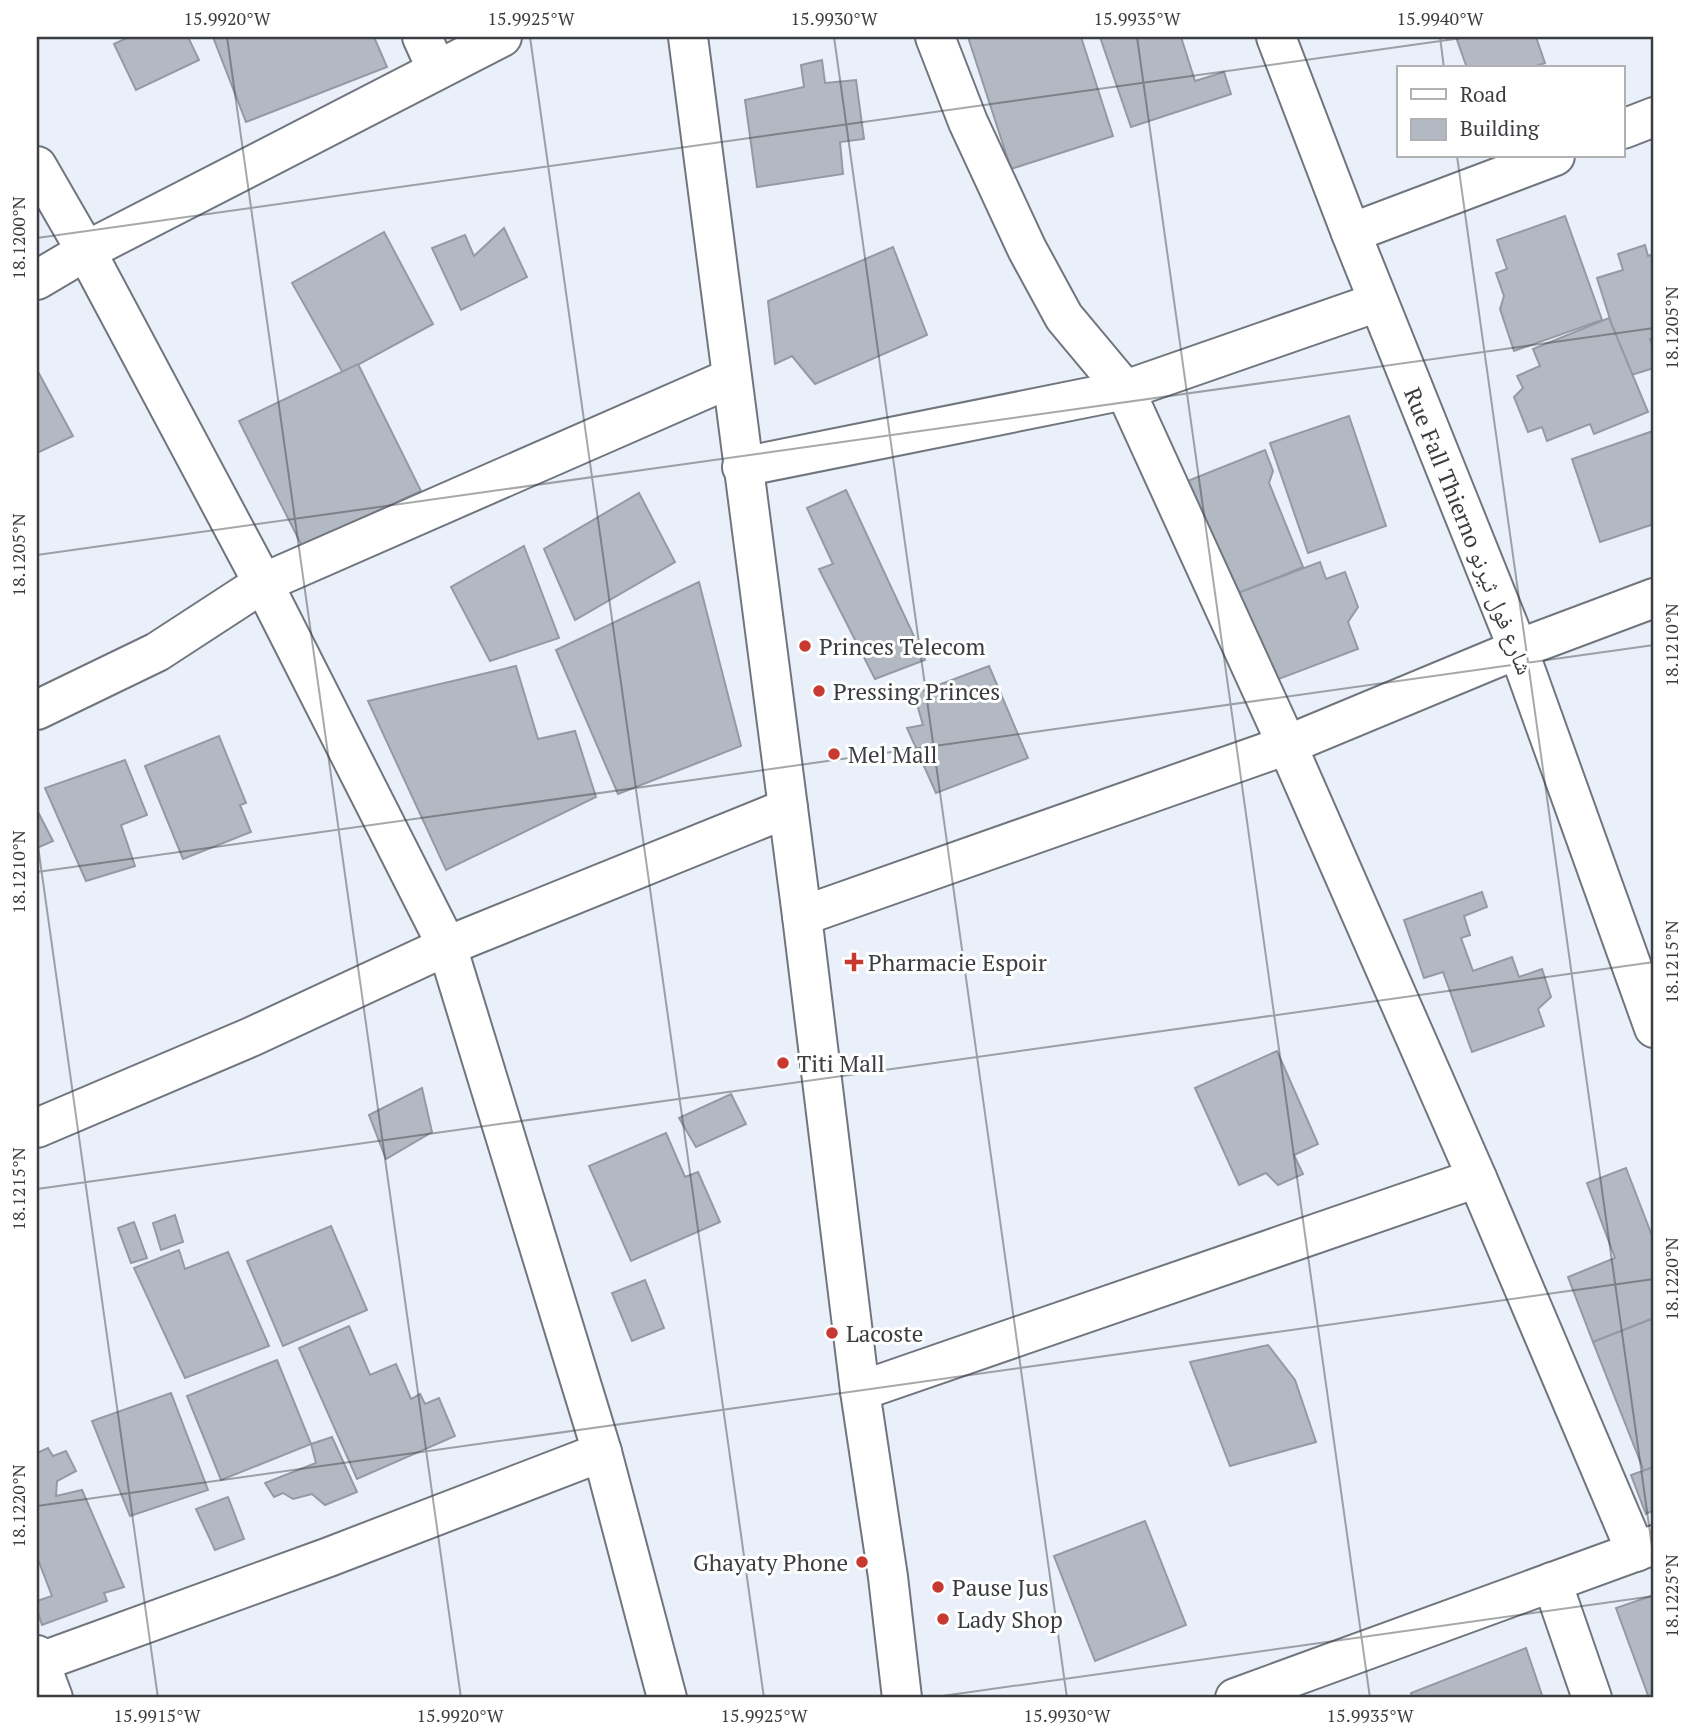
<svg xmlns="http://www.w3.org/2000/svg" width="1691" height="1735" font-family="'PT Serif','Noto Naskh Arabic',serif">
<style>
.building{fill:#b3b9c3;stroke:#9499a3;stroke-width:2}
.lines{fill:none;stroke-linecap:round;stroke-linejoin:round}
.minor-casing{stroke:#70757e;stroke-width:42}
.minor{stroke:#fff;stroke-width:38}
.ticks{fill:none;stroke:#3b3d41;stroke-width:2;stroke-opacity:0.45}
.poi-dot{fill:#c83a31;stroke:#fff;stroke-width:2.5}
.labels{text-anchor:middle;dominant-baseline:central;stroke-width:6;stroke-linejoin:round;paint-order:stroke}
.street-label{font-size:23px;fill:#3b3d41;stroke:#fff}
.poi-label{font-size:23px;fill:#3b3d41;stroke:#fff;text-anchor:start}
.neatline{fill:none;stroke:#3b3d41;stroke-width:2.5}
.ticks-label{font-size:18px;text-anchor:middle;fill:#3b3d41}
</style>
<rect width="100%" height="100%" fill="#eaf0fa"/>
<g class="building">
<polygon points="129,37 188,37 199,60 136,90 114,44"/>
<polygon points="213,37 374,37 387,67 246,122"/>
<polygon points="968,37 1081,37 1113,136 1011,169"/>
<polygon points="1100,37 1181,37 1195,81 1224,72 1231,94 1131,127"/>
<polygon points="1456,37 1536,37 1545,63 1530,68 1467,68"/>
<polygon points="822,60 825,83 856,80 864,139 840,142 843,174 757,187 745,100 804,87 801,65"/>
<polygon points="1565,216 1602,320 1514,351 1500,309 1504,296 1496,273 1507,269 1497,240"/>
<polygon points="504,228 527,277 461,310 432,248 465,235 474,256"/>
<polygon points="384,232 433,324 343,373 292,283"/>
<polygon points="1645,245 1648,256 1654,254 1654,338 1650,339 1654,353 1654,368 1628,376 1597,278 1623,270 1618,254"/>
<polygon points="893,247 927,335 815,384 792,356 775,364 768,301"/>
<polygon points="1609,318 1648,412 1594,434 1590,424 1547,441 1542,427 1528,432 1514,397 1523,388 1517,376 1540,366 1533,349"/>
<polygon points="358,364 421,491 302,546 239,421"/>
<polygon points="37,370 73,436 37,453"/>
<polygon points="1349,416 1386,526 1308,553 1270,443"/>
<polygon points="1653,431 1654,524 1600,542 1572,459"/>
<polygon points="1265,450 1273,471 1269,483 1303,567 1227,598 1180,484"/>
<polygon points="846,490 925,660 875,679 819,569 833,564 807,508"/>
<polygon points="639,493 675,562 575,620 544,549"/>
<polygon points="524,546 559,638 490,661 451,587"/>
<polygon points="1320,562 1326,579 1345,572 1358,607 1348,622 1358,649 1260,686 1227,597"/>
<polygon points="699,582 741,746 618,794 556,650"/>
<polygon points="516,666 538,739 575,731 596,797 446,870 368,701"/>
<polygon points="989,666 1028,758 936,793 907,728 923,725 914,694"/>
<polygon points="219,736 246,803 240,805 251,832 183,859 145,766"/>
<polygon points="125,760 147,815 121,825 135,866 86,881 45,788"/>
<polygon points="37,810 53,841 37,848"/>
<polygon points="1482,892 1487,907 1464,916 1470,935 1461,938 1473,971 1512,957 1519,977 1542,969 1551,997 1538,1009 1544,1026 1472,1052 1443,972 1424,978 1404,920"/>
<polygon points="1277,1051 1318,1144 1294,1155 1303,1174 1278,1185 1266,1173 1239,1185 1195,1088"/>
<polygon points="422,1088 432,1132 386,1159 369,1115"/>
<polygon points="731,1094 746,1124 696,1147 679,1118"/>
<polygon points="666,1133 685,1177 698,1172 720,1222 631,1261 589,1166"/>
<polygon points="1626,1168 1654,1241 1654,1318 1593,1342 1568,1277 1615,1258 1587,1183"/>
<polygon points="175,1215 183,1242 161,1250 153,1223"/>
<polygon points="134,1222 147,1258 131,1263 118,1228"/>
<polygon points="331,1226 367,1310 283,1346 247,1261"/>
<polygon points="179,1250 185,1269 228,1252 269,1346 185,1378 134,1268"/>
<polygon points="645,1280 664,1328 632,1341 612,1293"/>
<polygon points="1654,1318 1654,1467 1644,1471 1593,1342"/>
<polygon points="349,1326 370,1375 396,1364 411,1399 420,1394 425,1404 439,1398 455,1436 357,1479 299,1348"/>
<polygon points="1268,1345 1295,1380 1316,1442 1230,1466 1190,1362"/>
<polygon points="277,1360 311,1444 221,1480 187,1396"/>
<polygon points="171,1393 208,1490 130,1516 92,1421"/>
<polygon points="332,1437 357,1492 325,1505 312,1494 293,1499 283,1493 274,1497 265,1483 316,1463 311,1444"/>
<polygon points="48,1448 53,1456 66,1451 76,1471 57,1481 56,1496 82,1490 124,1587 104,1593 107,1601 42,1625 37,1610 37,1601 52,1596 37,1557 37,1453"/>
<polygon points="1654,1467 1654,1510 1646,1514 1631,1475"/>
<polygon points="228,1497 244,1539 215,1550 196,1509"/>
<polygon points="1145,1521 1186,1625 1095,1661 1054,1556"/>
<polygon points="1654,1595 1654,1698 1649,1698 1616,1608"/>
<polygon points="1526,1648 1543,1698 1413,1698 1411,1693"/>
</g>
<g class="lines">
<defs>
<g id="minor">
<polyline points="422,37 437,70"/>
<polyline points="688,37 802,916 860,1391 888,1577 902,1698"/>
<polyline points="935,37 968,122 1027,249 1064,317 1125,390 1287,745 1477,1178 1636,1552"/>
<polyline points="1276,37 1351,233 1518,649 1654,1028"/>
<polyline points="1623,129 1654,117"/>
<polyline points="37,166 86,251 263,583 447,946 602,1452 667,1698"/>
<polyline points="1351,233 1555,156"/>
<polyline points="37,280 86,251 502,37"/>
<polyline points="742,467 1125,390 1378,302"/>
<polyline points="37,710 157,652 263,583 731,378"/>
<polyline points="802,916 1287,745 1518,649 1654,598"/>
<polyline points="37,1128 251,1037 447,946 788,808"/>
<polyline points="860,1391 1477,1178"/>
<polyline points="1552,1582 1592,1698"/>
<polyline points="37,1655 53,1698"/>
<polyline points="40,1662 329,1557 602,1452"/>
<polyline points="1235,1698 1654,1545"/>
</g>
</defs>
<use href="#minor" class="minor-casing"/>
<use href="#minor" class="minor"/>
</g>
<path class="ticks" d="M227,37l234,1661M530,37l234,1661M834,37l233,1661M1137,37l233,1661M1440,37l4,31M1457,156l197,1405M37,238l1432,-201M37,555l1617,-227M37,839l121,859M37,872l1617,-227M37,1189l1617,-227M37,1506l1617,-227M928,1698l726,-102"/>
<g class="poi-dot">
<circle cx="805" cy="646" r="7"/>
<circle cx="819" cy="691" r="7"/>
<circle cx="834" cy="754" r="7"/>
<path d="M850.5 951.5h7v7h7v7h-7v7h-7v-7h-7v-7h7z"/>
<circle cx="783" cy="1063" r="7"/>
<circle cx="832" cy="1333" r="7"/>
<circle cx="862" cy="1562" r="7"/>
<circle cx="938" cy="1587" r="7"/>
<circle cx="943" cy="1619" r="7"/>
</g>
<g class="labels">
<g class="street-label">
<text transform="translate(1469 531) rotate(68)">Rue Fall Thierno شارع فول ثيرنو</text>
</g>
<g class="poi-label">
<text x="819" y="646">Princes Telecom</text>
<text x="833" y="691">Pressing Princes</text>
<text x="848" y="754">Mel Mall</text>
<text x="868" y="962">Pharmacie Espoir</text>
<text x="797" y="1063">Titi Mall</text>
<text x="846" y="1333">Lacoste</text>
<text x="848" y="1562" text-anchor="end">Ghayaty Phone</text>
<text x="952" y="1587">Pause Jus</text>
<text x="957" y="1619">Lady Shop</text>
</g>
</g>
<rect width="1691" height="1735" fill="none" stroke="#ffffff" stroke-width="77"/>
<rect x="1397" y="66" width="228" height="91" fill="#ffffff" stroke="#b1b1b3" stroke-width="2"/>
<rect x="1411" y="89" width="35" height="10" fill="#ffffff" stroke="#b1b1b3" stroke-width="2"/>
<text x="1460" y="102" font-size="21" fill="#3b3d41">Road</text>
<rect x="1411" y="119" width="35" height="21" fill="#b3b9c3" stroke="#b1b1b3" stroke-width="2"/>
<text x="1460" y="136" font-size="21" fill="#3b3d41">Building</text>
<rect x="38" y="38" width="1614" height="1658" class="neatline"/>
<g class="ticks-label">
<text x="227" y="25">15.9920°W</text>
<text x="531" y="25">15.9925°W</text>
<text x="834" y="25">15.9930°W</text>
<text x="1137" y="25">15.9935°W</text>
<text x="1440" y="25">15.9940°W</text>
<text transform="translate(19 238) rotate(-90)" y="6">18.1200°N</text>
<text transform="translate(1672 328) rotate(-90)" y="6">18.1205°N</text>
<text transform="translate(19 555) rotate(-90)" y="6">18.1205°N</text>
<text transform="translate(1672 645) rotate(-90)" y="6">18.1210°N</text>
<text transform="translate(19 872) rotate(-90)" y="6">18.1210°N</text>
<text transform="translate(1672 962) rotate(-90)" y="6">18.1215°N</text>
<text transform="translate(19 1189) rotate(-90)" y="6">18.1215°N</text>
<text transform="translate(1672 1279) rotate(-90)" y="6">18.1220°N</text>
<text transform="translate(19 1506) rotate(-90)" y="6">18.1220°N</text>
<text transform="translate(1672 1596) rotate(-90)" y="6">18.1225°N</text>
<text x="157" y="1722">15.9915°W</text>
<text x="460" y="1722">15.9920°W</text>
<text x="764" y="1722">15.9925°W</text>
<text x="1067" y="1722">15.9930°W</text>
<text x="1370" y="1722">15.9935°W</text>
</g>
</svg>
